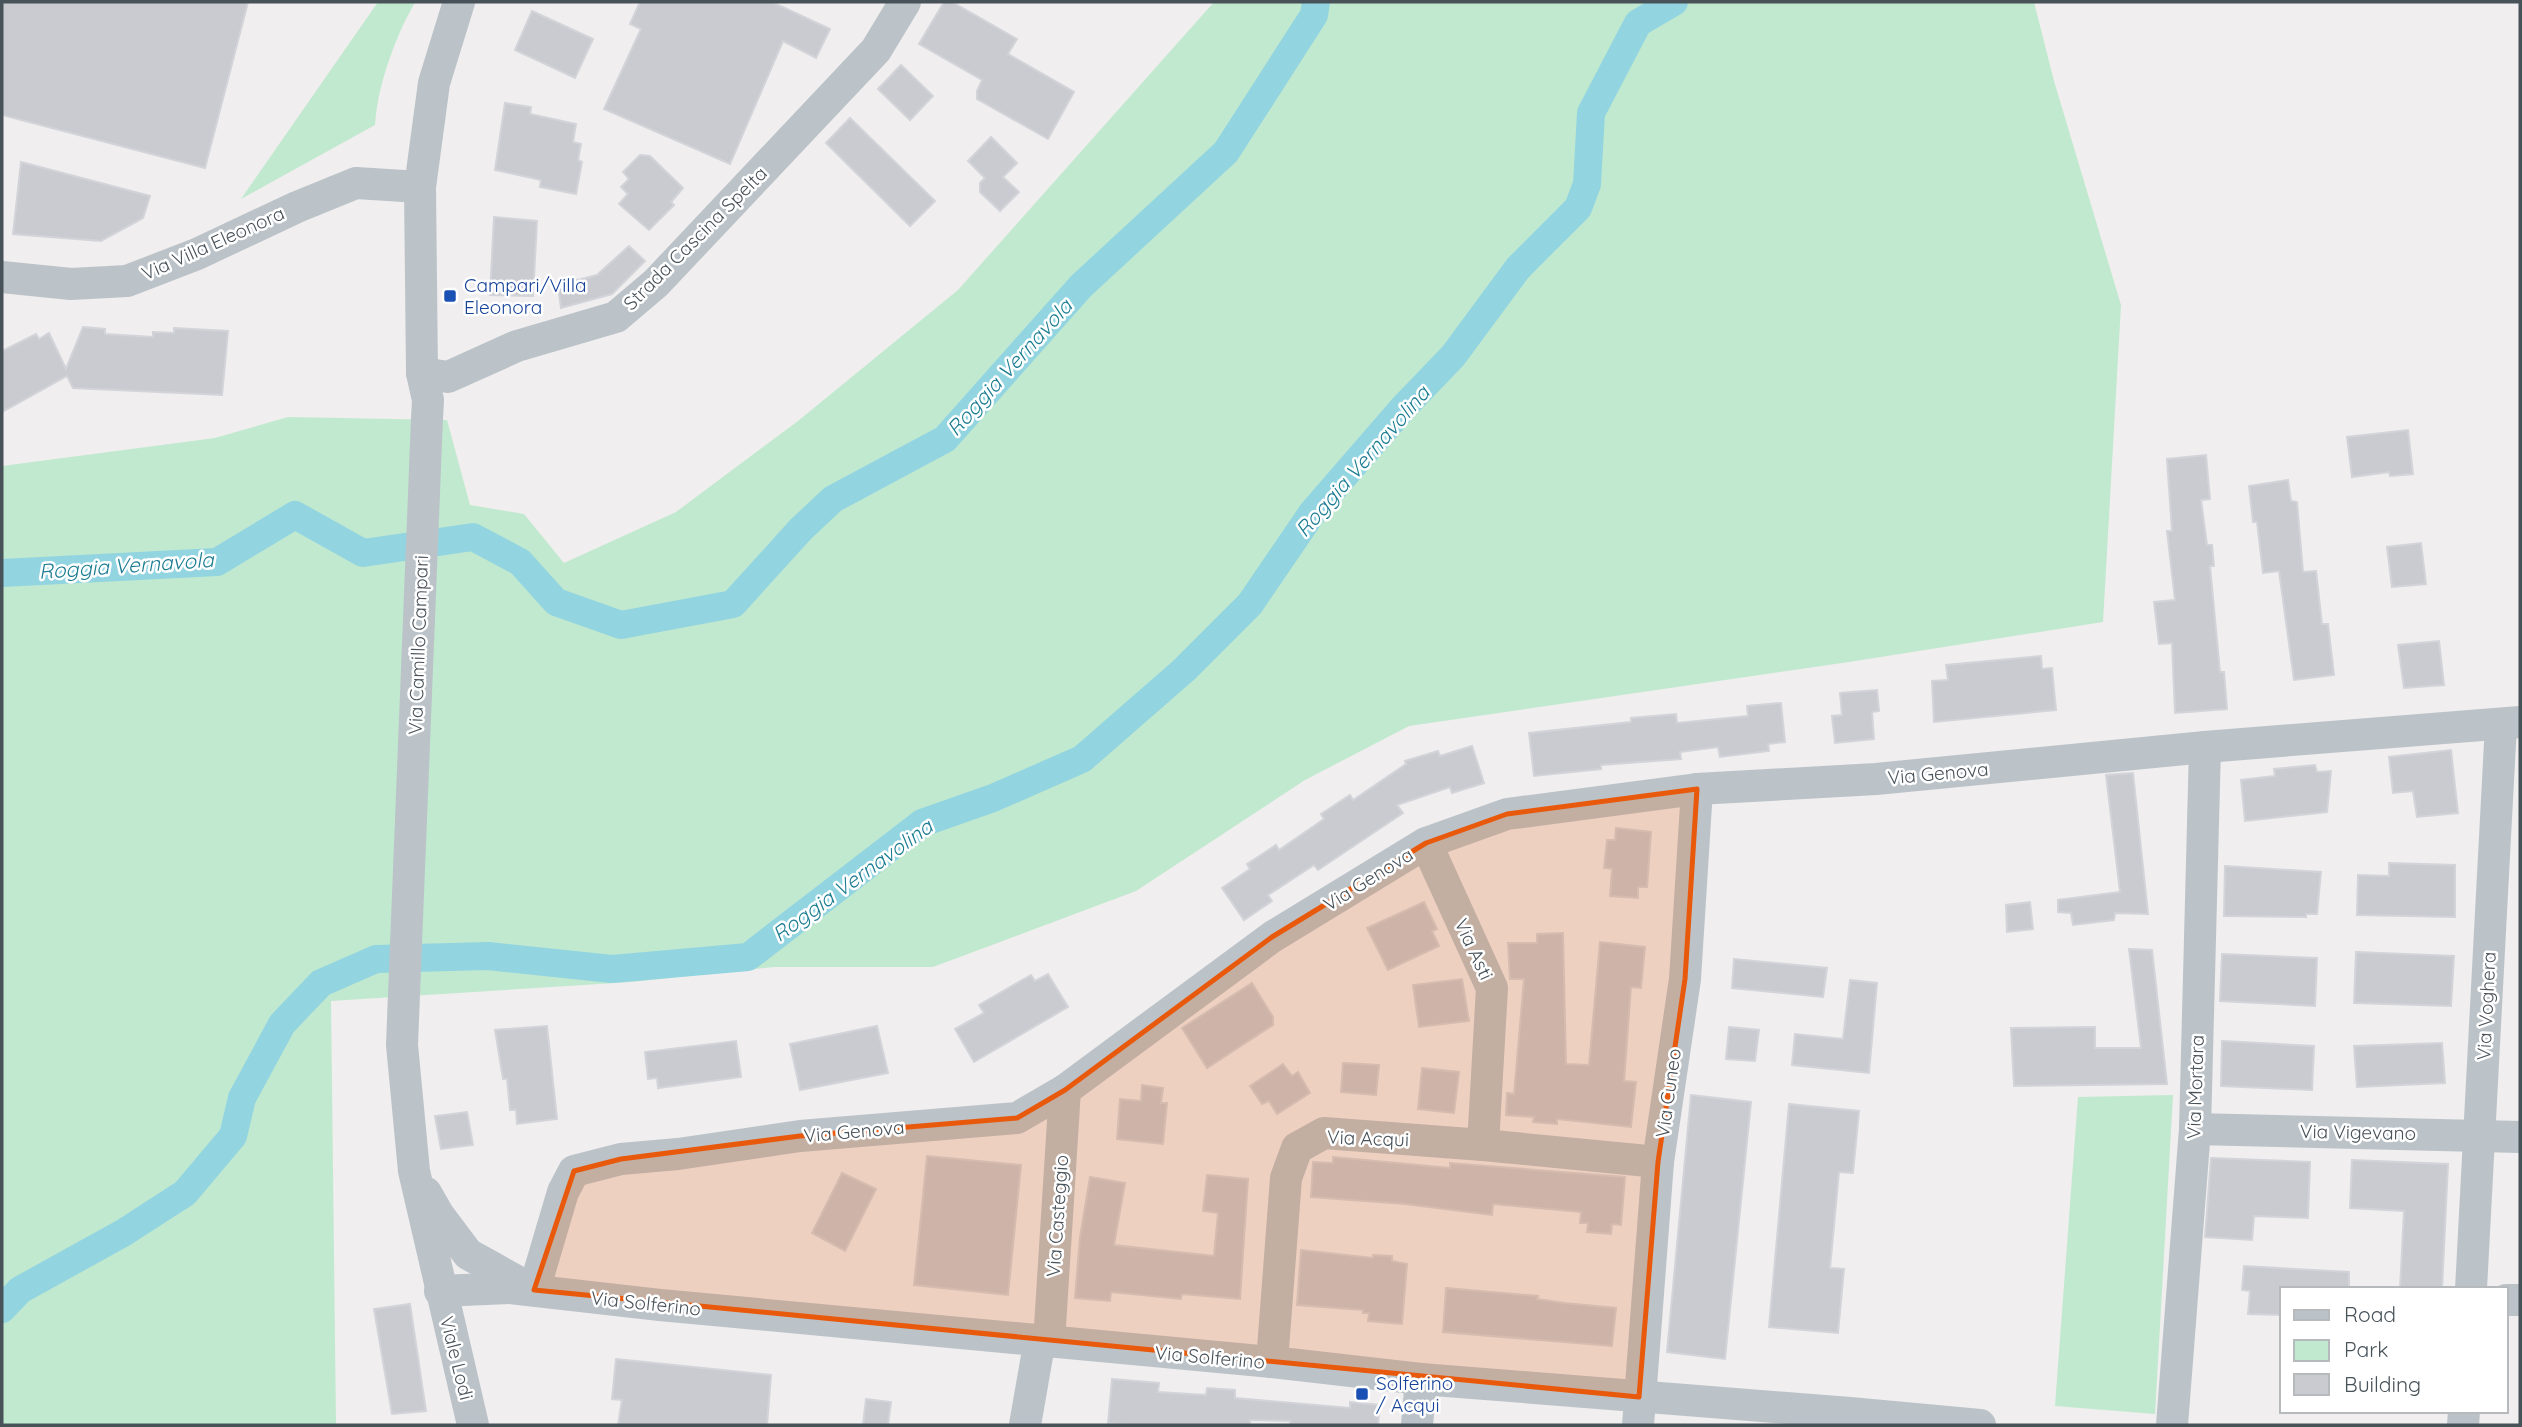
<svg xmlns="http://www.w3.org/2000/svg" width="2522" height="1427" font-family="Quicksand,sans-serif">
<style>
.green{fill:#c1e9cf}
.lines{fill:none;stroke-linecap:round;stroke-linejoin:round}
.canal{stroke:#93d4e1;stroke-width:28}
.building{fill:#c9cbd0;stroke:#d2d4d9;stroke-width:2}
.minor{stroke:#bbc3c9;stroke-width:32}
.marked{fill:#e8590c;fill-opacity:0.2;stroke:#e8590c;stroke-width:5;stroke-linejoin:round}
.transit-dot{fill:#1a4fb4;stroke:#fff;stroke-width:2.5}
.labels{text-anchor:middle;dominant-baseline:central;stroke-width:5;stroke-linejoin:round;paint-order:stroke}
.street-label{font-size:19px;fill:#485259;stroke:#fff}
.transit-label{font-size:19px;fill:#164399;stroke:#fff;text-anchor:start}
.water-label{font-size:21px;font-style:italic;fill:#1b7d91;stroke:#fff}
</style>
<rect width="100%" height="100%" fill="#f0eeee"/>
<g class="green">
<path d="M378,2h37c-5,10 -11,20 -15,30 -13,30 -23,62 -25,93l-134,74z"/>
<polygon points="1214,2 2034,2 2054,81 2121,305 2103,622 1849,662 1409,726 1305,780 1136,891 933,967 774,967 631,982 331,1001 336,1425 2,1425 2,466 215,438 288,417 447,420 470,505 524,514 564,563 676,512 798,421 958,290"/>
<polygon points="2173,1095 2155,1414 2055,1406 2078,1097"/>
</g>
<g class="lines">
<g class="canal">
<polyline points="2,573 217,562 295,515 363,553 473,537 520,562 556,602 621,625 733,604 801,529 833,499 945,439 1081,286 1226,152 1314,15 1316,2"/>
<polyline points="2,1309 20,1290 123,1233 185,1193 233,1136 242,1098 282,1024 321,983 376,959 488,956 612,969 748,957 922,823 993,798 1082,759 1184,670 1250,604 1312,513 1403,408 1453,356 1518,268 1578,208 1587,184 1591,113 1638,23 1674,2"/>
</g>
</g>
<g class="building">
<polygon points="2,2 248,2 205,168 2,115"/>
<polygon points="640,2 772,2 830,29 816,58 783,41 730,164 604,109 641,29 630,24"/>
<polygon points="944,2 952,2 1017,39 1008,54 1074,92 1048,139 977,99 977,91 982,80 919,44"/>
<polygon points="532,11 593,39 575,78 515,50"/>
<polygon points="901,65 933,96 910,120 878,89"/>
<polygon points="505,103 531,107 530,114 576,124 573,142 581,144 578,160 582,162 576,194 540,187 541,180 495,170"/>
<polygon points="850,118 935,201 910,226 826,143"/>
<polygon points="991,137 1017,163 1003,177 1019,192 1000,211 980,192 980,183 985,178 968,161"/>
<polygon points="640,155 650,156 683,188 671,202 674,205 649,230 619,204 628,194 621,187 629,179 623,172"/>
<polygon points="21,162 150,196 143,218 101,241 13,234"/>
<polygon points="494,217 537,221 533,296 490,295"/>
<polygon points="629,246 645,261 612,294 561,308 558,285 597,275"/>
<polygon points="83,327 105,329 105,334 153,337 153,332 174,333 174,328 228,331 222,395 73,388 67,376 2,412 2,351 36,334 39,339 49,333 66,369"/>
<polygon points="2408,430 2413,474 2390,476 2389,472 2352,477 2347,437"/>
<polygon points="2206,455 2210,499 2201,500 2207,545 2212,545 2214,566 2210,566 2220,672 2224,672 2227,709 2175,713 2172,643 2159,644 2154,602 2175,600 2167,531 2172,531 2167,459"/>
<polygon points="2288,480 2291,501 2297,502 2303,572 2316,571 2322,624 2328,624 2334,675 2294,680 2279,571 2263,573 2257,522 2253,522 2249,486"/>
<polygon points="2421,543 2426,584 2392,587 2387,547"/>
<polygon points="2439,641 2444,685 2404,688 2398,645"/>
<polygon points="2041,656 2042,669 2052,668 2056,710 1934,722 1932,681 1948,680 1946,665"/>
<polygon points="1877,690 1879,711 1872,712 1874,739 1835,743 1832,716 1842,715 1840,693"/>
<polygon points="1781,703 1785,742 1768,744 1769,751 1720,757 1718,747 1680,752 1681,759 1601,765 1601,769 1534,776 1529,733 1631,722 1631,718 1676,714 1677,723 1748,716 1747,706"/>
<polygon points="1472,746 1484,783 1452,793 1450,787 1397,805 1403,813 1318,870 1314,865 1268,895 1272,901 1244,920 1222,888 1250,869 1247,864 1276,845 1279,850 1324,819 1321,814 1350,795 1353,800 1406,764 1405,761 1438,751 1440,756"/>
<polygon points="2451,750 2458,813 2417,817 2413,791 2393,793 2389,757"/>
<polygon points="2315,765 2317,772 2331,771 2327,812 2245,821 2241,780 2275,776 2274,769"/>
<polygon points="2133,773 2148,914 2115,913 2114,920 2073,925 2071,913 2058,912 2058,900 2120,892 2106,775"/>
<polygon points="1616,828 1651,832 1647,887 1638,887 1638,898 1610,896 1612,869 1604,868 1607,840 1615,840"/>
<polygon points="2389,863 2455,865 2455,917 2357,915 2358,875 2389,876"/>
<polygon points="2225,866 2321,872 2317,914 2306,914 2306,917 2224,916"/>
<polygon points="1424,902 1437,929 1432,931 1439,946 1388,970 1367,928"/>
<polygon points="2030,902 2033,929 2007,932 2006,905"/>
<polygon points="1563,933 1566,1064 1589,1065 1600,942 1645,947 1641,988 1631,987 1624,1081 1636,1082 1631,1127 1557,1119 1557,1124 1533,1122 1534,1117 1506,1115 1507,1093 1514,1094 1524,979 1510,979 1508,943 1537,943 1537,934"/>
<polygon points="2129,949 2152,950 2167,1084 2014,1086 2011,1028 2095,1027 2095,1048 2141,1048"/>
<polygon points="2356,952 2454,956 2451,1006 2354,1003"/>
<polygon points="2222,954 2317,958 2315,1006 2220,1001"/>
<polygon points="1734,959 1827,968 1823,997 1732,988"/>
<polygon points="1048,974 1068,1007 974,1062 955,1029 984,1013 979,1005 1031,975 1035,981"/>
<polygon points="1462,979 1469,1021 1419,1027 1413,985"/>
<polygon points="1850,980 1877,983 1869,1073 1792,1065 1795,1034 1843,1039"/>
<polygon points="1252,983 1273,1017 1273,1025 1207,1068 1182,1028"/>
<polygon points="547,1026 557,1119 517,1124 516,1110 510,1110 507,1079 503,1079 495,1030"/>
<polygon points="877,1026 888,1073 800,1090 790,1044"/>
<polygon points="1729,1027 1759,1030 1755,1061 1726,1059"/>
<polygon points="736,1041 741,1077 658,1088 657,1078 648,1079 645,1052"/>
<polygon points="2222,1041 2314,1046 2312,1090 2221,1086"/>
<polygon points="2442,1043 2445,1083 2357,1087 2354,1046"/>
<polygon points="1343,1063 1379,1065 1376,1095 1341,1092"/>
<polygon points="1283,1064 1292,1076 1298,1072 1310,1093 1277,1114 1269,1101 1262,1104 1250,1086"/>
<polygon points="1422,1068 1459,1072 1454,1113 1418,1109"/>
<polygon points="1142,1085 1163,1088 1161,1103 1167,1103 1163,1144 1117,1139 1120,1099 1141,1101"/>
<polygon points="1691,1095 1751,1102 1725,1359 1667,1352"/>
<polygon points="1789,1104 1859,1111 1853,1173 1839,1172 1830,1268 1844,1269 1838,1333 1769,1327"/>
<polygon points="467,1112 473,1145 441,1149 435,1116"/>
<polygon points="927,1156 1021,1165 1008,1295 914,1285"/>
<polygon points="1333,1157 1450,1168 1450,1163 1625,1177 1621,1225 1612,1224 1611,1234 1587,1232 1588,1223 1580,1223 1581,1212 1493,1204 1492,1215 1405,1204 1311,1197 1313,1162 1333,1163"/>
<polygon points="2211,1158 2310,1162 2308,1218 2254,1216 2252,1240 2205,1237"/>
<polygon points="2352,1160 2448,1164 2442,1289 2400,1289 2404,1211 2350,1208"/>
<polygon points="842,1173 876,1189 845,1251 812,1233"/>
<polygon points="1207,1175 1248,1179 1240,1299 1182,1294 1181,1299 1111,1292 1110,1301 1075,1298 1080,1237 1090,1177 1125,1183 1114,1245 1214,1256 1218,1213 1203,1211"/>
<polygon points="1301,1250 1373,1258 1373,1255 1392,1256 1392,1261 1407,1264 1402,1324 1368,1321 1369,1313 1363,1313 1363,1310 1297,1305"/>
<polygon points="2244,1266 2349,1272 2349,1289 2282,1289 2282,1315 2248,1314 2250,1291 2242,1290"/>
<polygon points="1446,1288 1538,1296 1537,1299 1564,1303 1616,1308 1612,1346 1443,1332"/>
<polygon points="410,1304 426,1411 392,1414 374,1309"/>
<polygon points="616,1359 771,1375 767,1425 618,1425 622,1400 612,1399"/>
<polygon points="1112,1379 1159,1383 1158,1392 1206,1395 1207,1388 1235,1390 1235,1398 1350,1408 1350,1402 1380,1405 1378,1425 1290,1425 1290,1421 1250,1420 1250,1425 1133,1425 1108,1423"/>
<polygon points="866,1399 891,1402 888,1425 863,1425"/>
</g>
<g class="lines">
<g class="minor">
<polyline points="459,2 434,83 420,187 422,373 428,400 427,418 402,1045 414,1171 473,1425"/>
<polyline points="2,277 71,284 127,281 197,254 297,207 356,183 420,187"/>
<polyline points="422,373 448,377 517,346 616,317 656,283 876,50 905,2"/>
<polyline points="1426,843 1492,988 1483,1145"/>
<polyline points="2195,1129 2520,1137"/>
<polyline points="426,1193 438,1214 468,1254 529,1288"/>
<polyline points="2471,1289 2501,724"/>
<polyline points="534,1290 563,1192 574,1171 621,1159 678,1154 800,1136 1017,1118 1065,1090 1272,937 1426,843 1507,814 1697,789 1876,779 2205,747 2520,722"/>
<polyline points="440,1291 510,1288 660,1305 1272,1362 1421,1379 1850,1413 1980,1425"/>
<polyline points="2506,1300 2520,1300"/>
<polyline points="1049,1342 1065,1090"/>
<polyline points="1272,1362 1286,1178 1297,1148 1324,1133 1483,1145 1658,1162"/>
<polyline points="1025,1425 1040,1339"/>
<polyline points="1417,1425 1421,1379"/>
<polyline points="1638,1425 1658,1162 1685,979 1697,789"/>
<polyline points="2172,1425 2195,1129 2205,747"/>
<polyline points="2463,1425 2464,1411"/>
</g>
</g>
<path class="marked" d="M1697,789l-12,190 -27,183 -19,235 -1105,-107 40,-119 47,-12 179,-23 217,-18 48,-28 207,-153 154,-94 81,-29z"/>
<g class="transit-dot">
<rect x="443" y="289" width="14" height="14" rx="3.5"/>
<rect x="1355" y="1387" width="14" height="14" rx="3.5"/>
</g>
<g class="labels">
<g class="street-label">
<text transform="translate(695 238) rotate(-45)">Strada Cascina Spelta</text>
<text transform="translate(213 243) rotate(-24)">Via Villa Eleonora</text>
<text transform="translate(418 645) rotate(-88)">Via Camillo Campari</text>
<text transform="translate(1938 773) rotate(-5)">Via Genova</text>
<text transform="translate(1368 879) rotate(-32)">Via Genova</text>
<text transform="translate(1474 949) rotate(65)">Via Asti</text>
<text transform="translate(2486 1006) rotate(-87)">Via Voghera</text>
<text transform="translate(2195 1087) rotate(-88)">Via Mortara</text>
<text transform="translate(1668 1093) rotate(-82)">Via Cuneo</text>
<text transform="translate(854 1131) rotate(-5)">Via Genova</text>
<text transform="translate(2358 1132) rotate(1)">Via Vigevano</text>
<text transform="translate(1368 1138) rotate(2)">Via Acqui</text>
<text transform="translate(1057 1216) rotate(-86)">Via Casteggio</text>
<text transform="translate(646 1303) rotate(6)">Via Solferino</text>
<text transform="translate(1210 1357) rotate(5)">Via Solferino</text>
<text transform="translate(457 1358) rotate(76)">Viale Lodi</text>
</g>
<g class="transit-label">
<text x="464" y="285">Campari/Villa<tspan x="464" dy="22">Eleonora</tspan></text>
<text x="1376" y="1383">Solferino<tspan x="1376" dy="22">/ Acqui</tspan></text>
</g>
<g class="water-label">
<text transform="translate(1009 367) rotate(-48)">Roggia Vernavola</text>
<text transform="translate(1362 461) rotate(-49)">Roggia Vernavolina</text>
<text transform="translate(126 565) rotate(-4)">Roggia Vernavola</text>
<text transform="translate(852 880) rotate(-36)">Roggia Vernavolina</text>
</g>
</g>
<rect width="2522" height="1427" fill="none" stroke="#485259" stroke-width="7"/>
<rect x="2280" y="1287" width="228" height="126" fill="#ffffff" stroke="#b6babd" stroke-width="2"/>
<rect x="2294" y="1310" width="35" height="10" fill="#bbc3c9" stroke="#b6babd" stroke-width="2"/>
<text x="2344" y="1322" font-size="21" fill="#485259">Road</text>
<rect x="2294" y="1340" width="35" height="21" fill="#c1e9cf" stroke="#b6babd" stroke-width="2"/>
<text x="2344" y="1357" font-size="21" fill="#485259">Park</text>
<rect x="2294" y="1374" width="35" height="21" fill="#c9cbd0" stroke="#b6babd" stroke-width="2"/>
<text x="2344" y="1392" font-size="21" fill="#485259">Building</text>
</svg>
